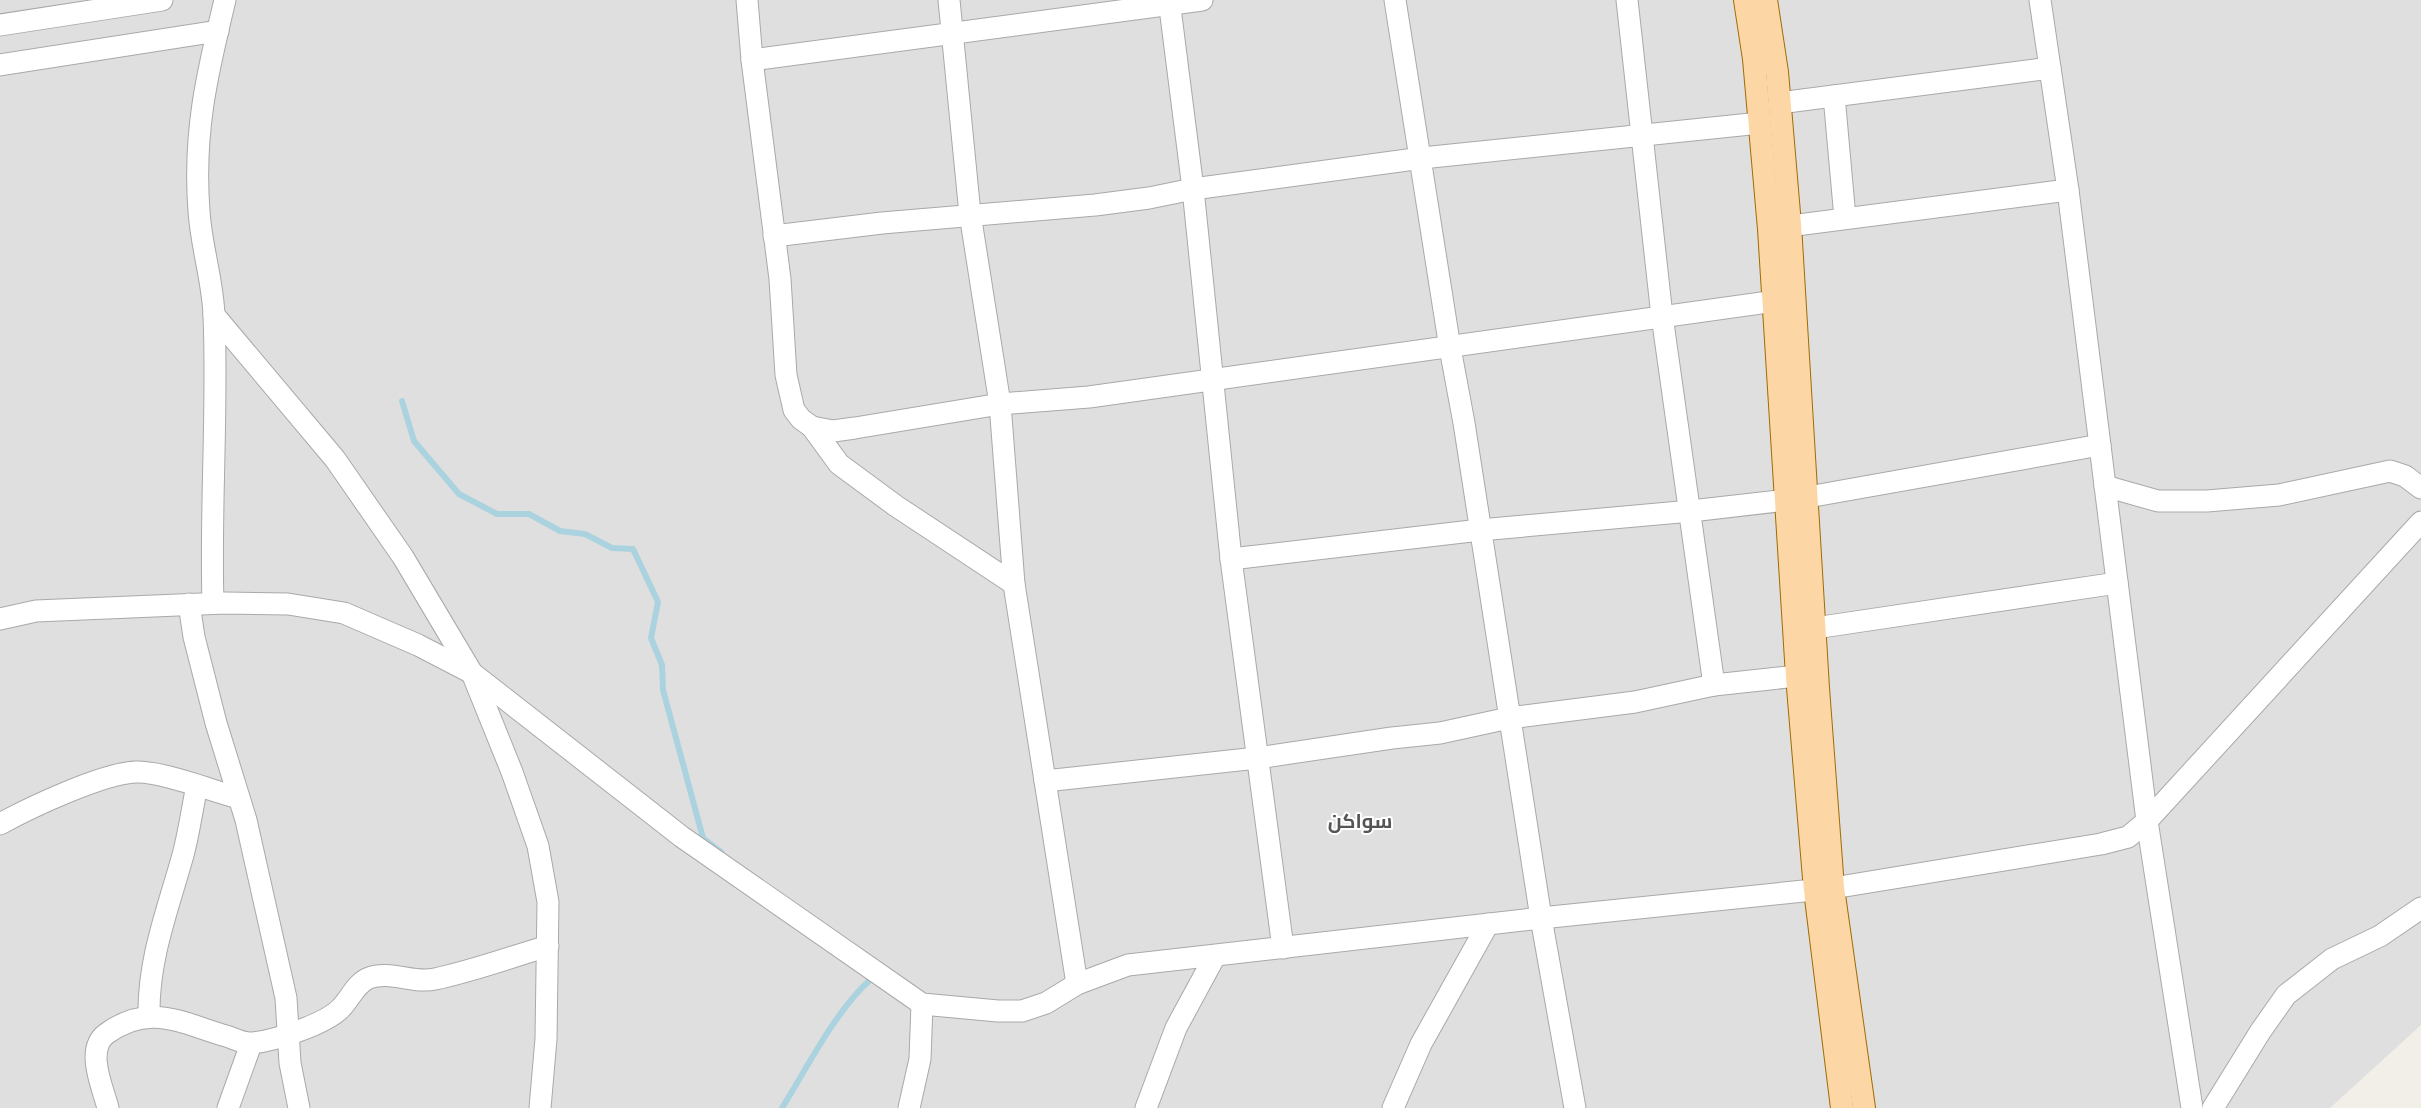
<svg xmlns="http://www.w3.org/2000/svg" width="2421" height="1108" font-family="Quicksand,Cairo,sans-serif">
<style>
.residential{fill:#e0dfdf}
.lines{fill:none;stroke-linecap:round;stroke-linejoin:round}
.stream{stroke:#aad3df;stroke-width:6}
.minor-casing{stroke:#a9a9a9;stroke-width:23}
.major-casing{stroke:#a06b00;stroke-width:24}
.minor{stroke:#fff;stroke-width:21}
.major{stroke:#fcd6a4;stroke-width:22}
.labels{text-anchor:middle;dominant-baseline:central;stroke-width:4;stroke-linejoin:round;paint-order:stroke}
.town-label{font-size:20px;font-weight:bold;fill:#555;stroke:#fff}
</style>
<rect width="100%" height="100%" fill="#f2efe9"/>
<polygon class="residential" points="0,0 2421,0 2421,1025 2330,1108 0,1108"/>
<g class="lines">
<g class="stream">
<polyline points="402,401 414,441 459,494 497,514 529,514 560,531 585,534 612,548 633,549 658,602 651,638 662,665 663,690 703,838 721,852"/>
<path d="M782,1108c25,-40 54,-98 88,-128l-3,-6"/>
</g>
<defs>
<g id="minor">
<polyline points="747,0 752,60 780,279 786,375 794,410 801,419 812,427 839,464 896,506 1014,584"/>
<polyline points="949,0 970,214 1000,404 1014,584 1077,984"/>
<polyline points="1169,0 1193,189 1231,559 1283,948"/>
<polyline points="1395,0 1450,348 1464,423 1541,918 1575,1108"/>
<polyline points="1627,0 1662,316 1714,685"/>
<polyline points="2040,0 2068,190 2147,821 2192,1108"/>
<polyline points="0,25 162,0"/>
<polyline points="752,60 1202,0"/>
<polyline points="0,65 218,31"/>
<polyline points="1834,96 1845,218"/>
<polyline points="1779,103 2050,68"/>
<polyline points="1774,228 2068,190"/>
<polyline points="774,236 882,223 1095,205 1149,198 1193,189 1422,158 1760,123"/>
<polyline points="214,315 335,459 403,557 472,673 512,772 538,846 548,902 546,1039 540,1108"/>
<polyline points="812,427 833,431 855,428 1000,404 1089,397 1790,299"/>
<polyline points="2105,486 2158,501 2207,501 2279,495 2390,471 2405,476 2421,488"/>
<polyline points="1808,497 2100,445"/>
<polyline points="1231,559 1480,530 1691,511 1787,500"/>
<path d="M213,603c-3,-95 5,-191 1,-287 -1,-35 -13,-70 -15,-105 -6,-78 8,-137 26,-211"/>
<polyline points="189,604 194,637 216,723 246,820 286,998 290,1063 299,1108"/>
<polyline points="0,619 36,611 225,603 288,604 344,613 418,645 472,673 682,837 922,1004 998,1011 1022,1011 1046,1003 1077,984 1128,965 1541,918 1833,888 2101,844 2128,837 2147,821 2421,522"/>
<polyline points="1815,628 2117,583"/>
<polyline points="1045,781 1257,758 1392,738 1440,733 1509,718 1635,702 1714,685 1797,676"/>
<path d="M0,824c29,-16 103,-51 136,-52 25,-1 76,19 103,26"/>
<path d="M149,1015c-1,-56 19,-106 34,-160 6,-22 9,-46 14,-69"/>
<path d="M108,1108c-5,-20 -23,-58 -2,-74 43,-32 75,-11 120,2 7,2 18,8 26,7 22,-2 74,-19 89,-35 9,-9 15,-25 28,-30 21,-8 45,6 66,1 38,-8 76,-22 113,-33"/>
<polyline points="228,1108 251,1044"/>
<polyline points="909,1108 920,1059 922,1004"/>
<polyline points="1146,1108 1176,1028 1215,956"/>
<polyline points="1393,1108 1421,1044 1488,924"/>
<polyline points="2213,1108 2260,1032 2286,995 2332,959 2380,936 2421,908"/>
</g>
<g id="major">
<polyline points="1745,0 1754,59 1769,229 1797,676 1815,890 1842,1108"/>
<polyline points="1766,0 1777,72 1790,225 1818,688 1833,888 1864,1108"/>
</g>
</defs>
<use href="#minor" class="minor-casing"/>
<use href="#major" class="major-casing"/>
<use href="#minor" class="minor"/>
<use href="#major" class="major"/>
</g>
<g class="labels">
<g class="town-label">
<text x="1360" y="820">سواكن</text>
</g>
</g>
</svg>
